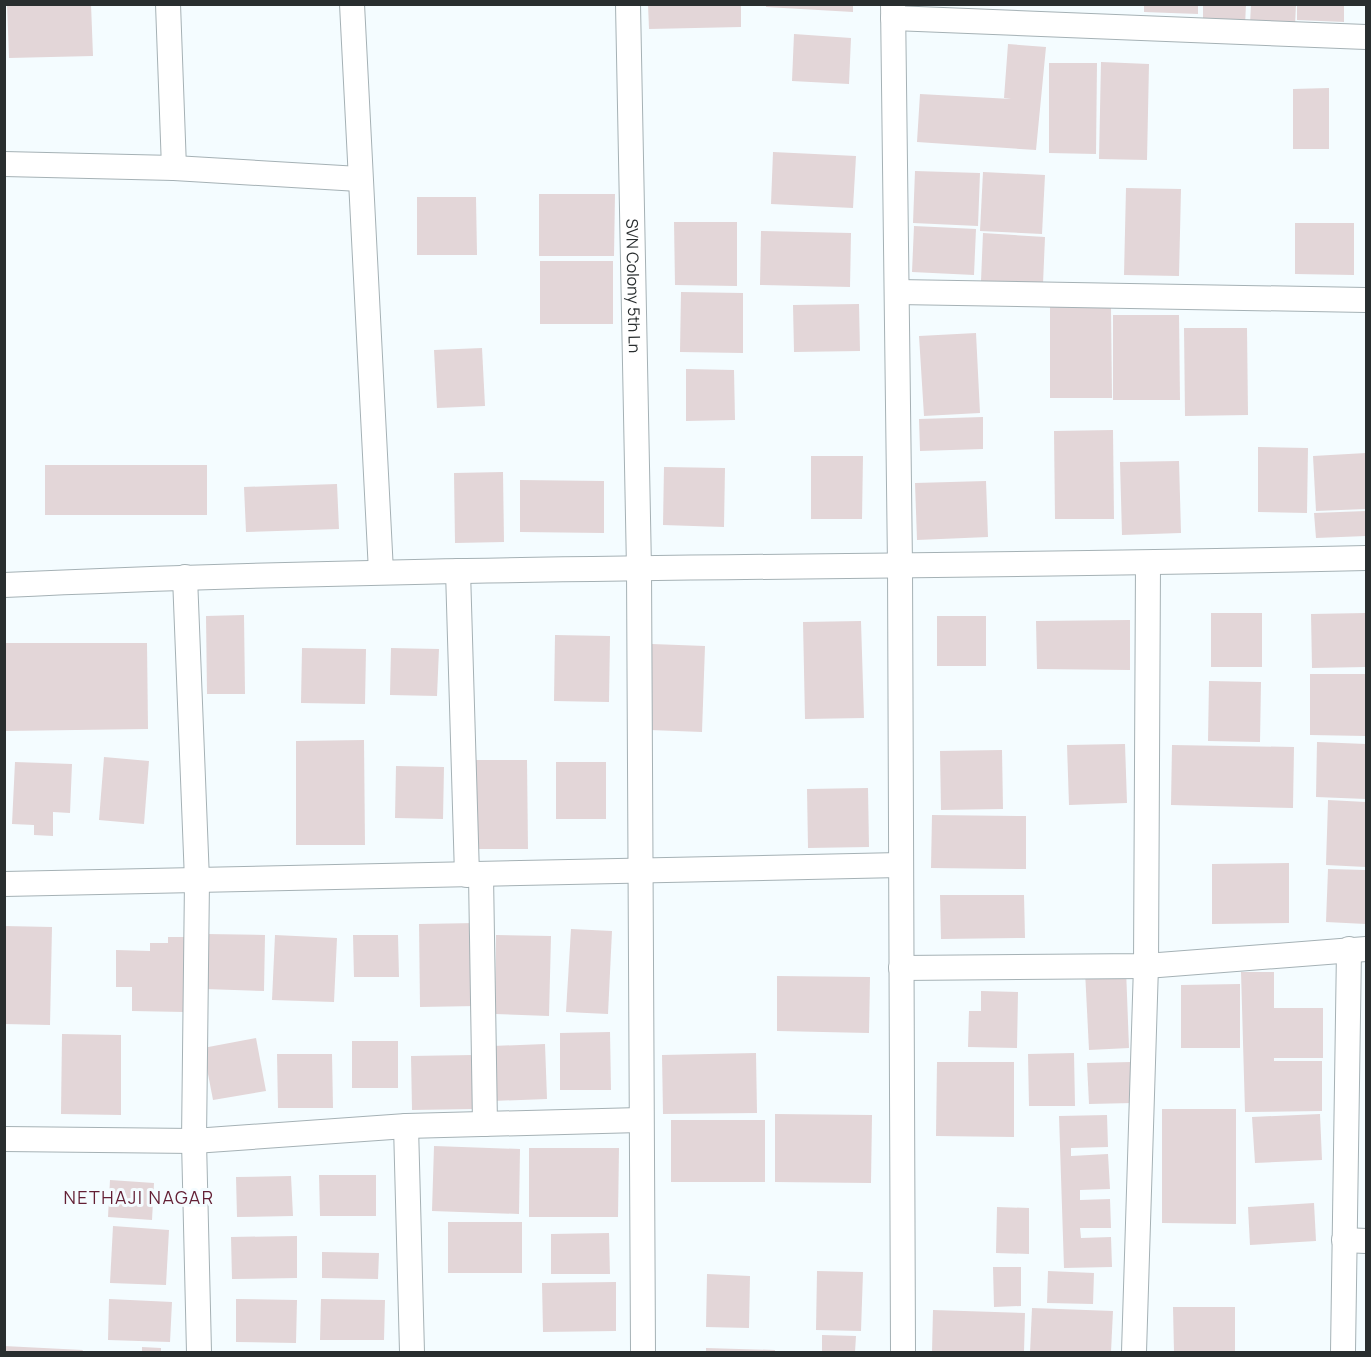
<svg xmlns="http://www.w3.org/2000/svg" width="1371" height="1357" font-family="Manrope,sans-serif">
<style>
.building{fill:#e3d6d8}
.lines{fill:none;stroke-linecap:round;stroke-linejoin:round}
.street-casing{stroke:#a5b1b5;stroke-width:26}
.street{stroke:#fff;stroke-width:24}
.labels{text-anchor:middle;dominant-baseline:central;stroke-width:6;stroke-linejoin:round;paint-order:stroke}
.street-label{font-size:16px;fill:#292e2f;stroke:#f4fcff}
.neighbourhood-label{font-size:18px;letter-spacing:1.5px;fill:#631f34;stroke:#f4fcff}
</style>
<rect width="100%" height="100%" fill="#f4fcff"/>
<g class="building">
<polygon points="7,4 91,4 93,56 9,58"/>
<polygon points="648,4 741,4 741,27 649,29"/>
<polygon points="766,4 853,4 853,12 766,7"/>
<polygon points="1144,4 1198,4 1198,14 1144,12"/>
<polygon points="1203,4 1246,4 1245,26 1203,24"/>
<polygon points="1251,4 1296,4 1295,26 1250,24"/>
<polygon points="1297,4 1344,4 1344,22 1297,20"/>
<polygon points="794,34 851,38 849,84 792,81"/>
<polygon points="1008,44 1046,47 1036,150 917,142 920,94 1011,99 1004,98"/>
<polygon points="1101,62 1149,64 1147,160 1099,159"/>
<polygon points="1049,63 1097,63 1096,154 1049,153"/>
<polygon points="1329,88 1329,149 1293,149 1293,89"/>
<polygon points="773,152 856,156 853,208 771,204"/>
<polygon points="915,171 980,173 978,226 913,223"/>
<polygon points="983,172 1045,175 1042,234 980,231"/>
<polygon points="1126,188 1181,189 1179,276 1124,275"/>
<polygon points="539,194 615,194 614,256 539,256"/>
<polygon points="417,197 476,197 477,255 417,255"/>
<polygon points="674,222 737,222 737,286 675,285"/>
<polygon points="1295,223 1354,223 1354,275 1295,274"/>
<polygon points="914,226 976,229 974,275 912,272"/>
<polygon points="761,231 851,233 850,287 760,285"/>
<polygon points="983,233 1045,237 1043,284 981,281"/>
<rect x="540" y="261" width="73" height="63"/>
<polygon points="681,292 743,293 743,353 680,352"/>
<polygon points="859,304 860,351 794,352 793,305"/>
<polygon points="1050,307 1111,307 1112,398 1050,398"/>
<polygon points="1113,315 1179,315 1180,400 1113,400"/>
<polygon points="1184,328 1247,328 1248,415 1185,416"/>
<polygon points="976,333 980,413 924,416 919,336"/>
<polygon points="482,348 485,406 437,408 434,350"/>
<polygon points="686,369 734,370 735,420 686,421"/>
<polygon points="983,417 983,449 920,451 919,419"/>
<polygon points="1113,430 1114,519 1055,519 1054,431"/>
<polygon points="1258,447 1308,448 1307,513 1258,512"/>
<polygon points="1366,453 1366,509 1316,511 1313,456"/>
<polygon points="811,456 863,456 862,519 811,519"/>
<polygon points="1179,461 1181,533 1122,535 1120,462"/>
<rect x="45" y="465" width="162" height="50"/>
<polygon points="664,467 725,468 724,527 663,525"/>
<polygon points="503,472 504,542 455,543 454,473"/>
<polygon points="520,480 604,481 604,533 520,532"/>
<polygon points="986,481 988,537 917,540 915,483"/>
<polygon points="337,484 339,529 246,532 244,487"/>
<polygon points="1366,511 1366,536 1316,538 1314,513"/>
<rect x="1211" y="613" width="51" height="54"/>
<polygon points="1366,613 1366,667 1312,668 1311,614"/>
<polygon points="244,615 245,694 207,694 206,616"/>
<rect x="937" y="616" width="49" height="50"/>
<polygon points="1130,620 1130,670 1037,669 1036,621"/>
<polygon points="861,621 864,718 805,719 803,622"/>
<polygon points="555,635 610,636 609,702 554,701"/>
<polygon points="4,643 147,643 148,729 4,731"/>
<polygon points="652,644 705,646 702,732 650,730"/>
<polygon points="302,648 366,649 365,704 301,703"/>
<polygon points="391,648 439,649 437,696 390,695"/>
<polygon points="1310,674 1366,674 1366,736 1310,735"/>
<polygon points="1209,681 1261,682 1260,742 1208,741"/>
<polygon points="364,740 365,845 296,845 296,741"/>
<polygon points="1317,742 1366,744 1366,799 1316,797"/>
<polygon points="1125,744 1127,803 1069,805 1067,745"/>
<polygon points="1172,745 1294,747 1293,808 1171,805"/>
<polygon points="1002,750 1003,809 941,810 940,751"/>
<polygon points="104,757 149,761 144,824 99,820"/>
<polygon points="472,760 527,760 528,849 473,849"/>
<polygon points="15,762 72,764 70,813 53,812 53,836 34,835 34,825 12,824"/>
<rect x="556" y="762" width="50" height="57"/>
<polygon points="396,766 444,767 443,819 395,818"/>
<polygon points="868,788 869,847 808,848 807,789"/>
<polygon points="1328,800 1366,802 1366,867 1326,865"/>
<polygon points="932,815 1026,816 1026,869 931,868"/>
<polygon points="1289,863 1289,923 1212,924 1212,864"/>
<polygon points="1328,869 1366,870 1366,924 1326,922"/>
<polygon points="940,895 1024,895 1025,938 941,939"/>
<polygon points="476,923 477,1006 420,1007 419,924"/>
<polygon points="4,926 52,927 50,1025 4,1024"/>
<polygon points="571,929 612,931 608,1014 566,1012"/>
<polygon points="206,934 265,935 264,991 205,989"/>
<polygon points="275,935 337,938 334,1002 272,1000"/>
<polygon points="353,935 398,935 399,977 354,977"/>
<polygon points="496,935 551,936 549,1016 495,1014"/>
<polygon points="168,937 185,937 184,1012 132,1011 132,987 116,987 116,950 150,951 150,943 168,943"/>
<polygon points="1126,969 1129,1048 1089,1050 1085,971"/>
<polygon points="1241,972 1274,972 1274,1008 1323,1008 1323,1058 1274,1058 1274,1061 1322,1061 1322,1111 1245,1112"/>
<polygon points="777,976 870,977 869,1033 777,1031"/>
<polygon points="1240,984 1240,1048 1181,1048 1181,985"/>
<polygon points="981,991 1018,992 1017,1048 968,1047 969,1011 981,1011"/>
<polygon points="610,1032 611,1090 560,1090 560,1033"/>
<polygon points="62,1034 121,1035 121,1115 61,1114"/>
<polygon points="256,1038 266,1091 213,1100 203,1048"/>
<rect x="352" y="1041" width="46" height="47"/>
<polygon points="545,1044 547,1099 493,1101 492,1046"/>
<polygon points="756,1053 757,1113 663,1114 662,1055"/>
<polygon points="1074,1053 1075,1106 1029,1106 1028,1054"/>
<polygon points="277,1054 332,1054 333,1108 278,1108"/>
<polygon points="473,1055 474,1109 412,1110 411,1056"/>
<polygon points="937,1062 1014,1062 1014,1137 936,1136"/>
<polygon points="1131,1062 1133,1103 1089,1104 1087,1063"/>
<polygon points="1162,1109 1236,1109 1236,1224 1162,1223"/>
<polygon points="775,1114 872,1115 871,1183 775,1182"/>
<polygon points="1320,1114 1322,1160 1255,1163 1252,1117"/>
<polygon points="1107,1115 1108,1147 1071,1148 1071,1156 1108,1154 1110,1189 1080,1190 1080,1200 1110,1199 1111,1228 1080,1228 1081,1238 1111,1237 1112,1267 1064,1268 1059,1116"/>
<rect x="671" y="1120" width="94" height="62"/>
<polygon points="434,1146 520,1149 519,1214 432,1211"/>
<polygon points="529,1148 619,1148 618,1217 529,1217"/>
<polygon points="319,1175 376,1175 376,1216 320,1216"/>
<polygon points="291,1176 293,1216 237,1217 236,1177"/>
<polygon points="110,1180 154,1183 152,1220 108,1217"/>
<polygon points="1314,1203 1316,1241 1250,1245 1248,1207"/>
<polygon points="997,1207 1029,1208 1029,1254 996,1253"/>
<rect x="448" y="1222" width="74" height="51"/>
<polygon points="113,1226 169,1230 166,1285 110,1283"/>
<polygon points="609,1233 610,1274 551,1274 551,1234"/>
<polygon points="297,1236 297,1278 232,1279 231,1237"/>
<polygon points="322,1252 379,1253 378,1279 322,1278"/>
<polygon points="993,1267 1021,1267 1021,1306 994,1307"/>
<polygon points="817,1271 863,1272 861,1331 816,1330"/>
<polygon points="1048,1271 1094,1273 1093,1304 1047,1303"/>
<polygon points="707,1274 750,1276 749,1328 706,1327"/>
<polygon points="616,1282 616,1331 543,1332 542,1283"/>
<polygon points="109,1299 172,1302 170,1342 108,1340"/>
<polygon points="236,1299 297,1300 296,1343 236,1342"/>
<polygon points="321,1299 385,1300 384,1340 320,1340"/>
<polygon points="1173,1307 1235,1307 1235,1352 1174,1352"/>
<polygon points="1032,1308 1113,1311 1111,1352 1030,1352"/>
<polygon points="933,1310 1025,1313 1024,1352 932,1352"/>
<polygon points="822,1335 856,1336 855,1352 822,1352"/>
<polygon points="4,1346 83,1350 82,1352 4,1352"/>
<polygon points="142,1347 161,1348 161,1352 142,1352"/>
<polygon points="706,1348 775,1350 775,1352 706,1352"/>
</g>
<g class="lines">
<defs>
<g id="street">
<polyline points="168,4 174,168"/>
<polyline points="352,4 381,572"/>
<path id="s1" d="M628,4l11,565 4,783"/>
<polyline points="893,4 900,566 903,1352"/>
<polyline points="893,18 1366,37"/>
<polyline points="4,164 174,168 359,179"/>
<polyline points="897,292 1366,300"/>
<polyline points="458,571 467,875"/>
<polyline points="185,577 197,880 194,1141 199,1352"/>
<path d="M4,585c454,-21 909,-16 1362,-27"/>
<polyline points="481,875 485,1124"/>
<polyline points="4,884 900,865"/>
<polyline points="901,968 1146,966 1366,949"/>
<polyline points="406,1126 412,1352"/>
<polyline points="4,1139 194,1141 406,1126 640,1120"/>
<polyline points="1344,1240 1366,1241"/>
<polyline points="1134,1352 1146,966 1148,563"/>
<polyline points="1343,1352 1349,949"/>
</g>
</defs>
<use href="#street" class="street-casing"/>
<use href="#street" class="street"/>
</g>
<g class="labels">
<g class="street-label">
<text stroke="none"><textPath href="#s1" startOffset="282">SVN Colony 5th Ln</textPath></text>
</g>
<g class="neighbourhood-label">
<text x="139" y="1197">NETHAJI NAGAR</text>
</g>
</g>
<rect width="1371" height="1357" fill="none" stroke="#292e2f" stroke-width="12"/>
</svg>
